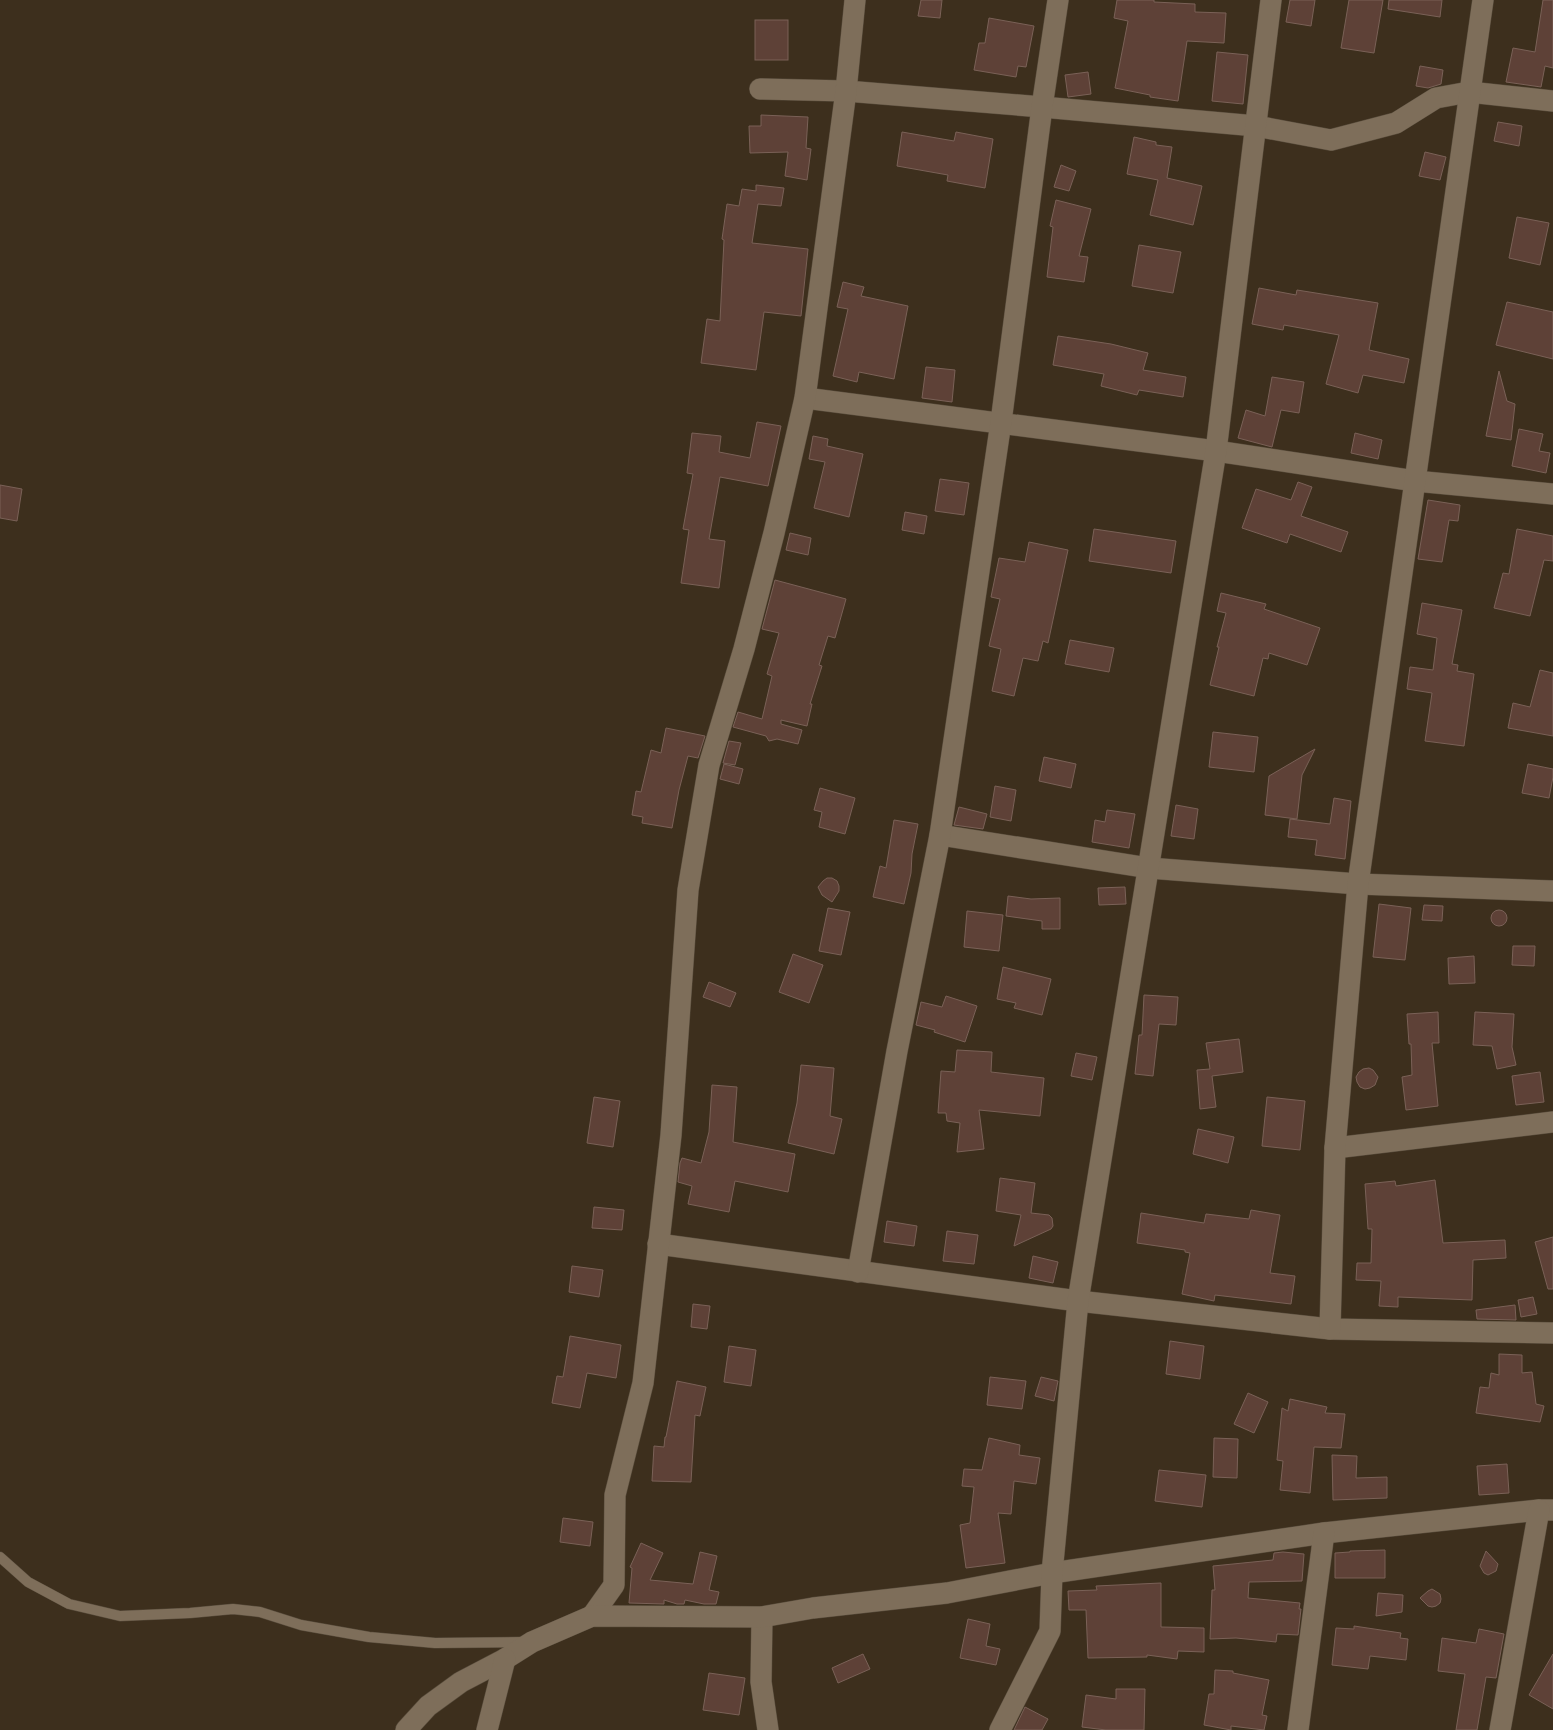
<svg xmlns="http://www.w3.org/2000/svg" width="1553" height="1730" font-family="Figtree,sans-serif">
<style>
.building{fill:#5e4137;stroke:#7a6157}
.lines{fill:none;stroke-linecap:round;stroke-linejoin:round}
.lane-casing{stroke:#574b3b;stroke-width:11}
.street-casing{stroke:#574b3b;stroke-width:22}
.lane{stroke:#7e6e5a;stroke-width:10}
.street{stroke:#7e6e5a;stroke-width:21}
</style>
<rect width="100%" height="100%" fill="#3d2f1d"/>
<g class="building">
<polygon points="921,0 942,0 940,18 918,16"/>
<polygon points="1117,0 1154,0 1154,2 1195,4 1195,12 1226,13 1224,43 1187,41 1178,101 1150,97 1150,95 1115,88 1128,21 1114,18"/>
<polygon points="1290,0 1315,0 1311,26 1286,22"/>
<polygon points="1349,0 1383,0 1374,53 1341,48"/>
<polygon points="1389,0 1442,0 1440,17 1388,9"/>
<polygon points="1543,0 1553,0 1553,68 1545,66 1541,87 1506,82 1513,48 1535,52"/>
<polygon points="989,18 1034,26 1026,67 1018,66 1016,77 974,70 979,43 985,43"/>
<rect x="755" y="20" width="33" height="40"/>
<polygon points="1217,52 1248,55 1243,104 1212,101"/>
<polygon points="1420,66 1443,70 1441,84 1428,88 1416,86"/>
<polygon points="1088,72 1091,94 1068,97 1065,75"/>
<polygon points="761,115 808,117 806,148 811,149 807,180 785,176 788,152 750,153 749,126 761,126"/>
<polygon points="1498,122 1522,126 1519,146 1494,141"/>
<polygon points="902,132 954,141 956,132 993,139 985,188 947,181 948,175 897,166"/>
<polygon points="1134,137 1156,142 1156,145 1172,147 1167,178 1202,186 1193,225 1150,215 1158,180 1127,174"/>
<polygon points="1425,152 1446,157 1440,180 1419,176"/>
<polygon points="1061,165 1076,171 1069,191 1054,187"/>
<polygon points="756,185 784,188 781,206 758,204 752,243 808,249 801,316 764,312 756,370 701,363 707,319 720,321 724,240 722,239 727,204 739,206 742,189 756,191"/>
<polygon points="1056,200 1091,209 1079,256 1088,257 1084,282 1047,277 1053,227 1050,226"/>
<polygon points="1517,217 1549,223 1540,265 1509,258"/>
<polygon points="1139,245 1181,252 1173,293 1132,286"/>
<polygon points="843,282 864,287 861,296 908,306 894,379 859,372 857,382 833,376 848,309 837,307"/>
<polygon points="1259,288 1296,295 1297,290 1378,303 1369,350 1409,359 1404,383 1363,375 1358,393 1326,384 1339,335 1284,325 1283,330 1252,324"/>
<polygon points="1507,302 1553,312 1553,359 1496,345"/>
<polygon points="1058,336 1111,344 1148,353 1143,370 1186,377 1183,397 1139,390 1137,395 1101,386 1104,374 1053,365"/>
<polygon points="926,367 955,370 952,402 922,398"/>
<polygon points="1499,371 1507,401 1515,404 1511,440 1486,436"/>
<polygon points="1272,377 1304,382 1299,413 1281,410 1272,447 1238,438 1246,410 1265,416"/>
<polygon points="757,422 781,426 768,486 720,477 709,539 725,541 719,588 681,583 689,530 683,529 693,474 687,473 692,433 721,436 719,452 750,458"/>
<polygon points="1519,429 1543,434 1539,451 1550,453 1546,473 1512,466"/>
<polygon points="1355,433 1382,440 1378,459 1351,453"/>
<polygon points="813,436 828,439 827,446 863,454 849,517 814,508 825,462 809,459"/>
<polygon points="940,479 969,483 964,515 935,511"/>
<polygon points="1298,482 1312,487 1301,516 1348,532 1341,552 1290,534 1287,543 1242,528 1256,489 1291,500"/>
<polygon points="0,485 22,489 17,521 0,518"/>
<polygon points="1428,500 1460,505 1458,521 1449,520 1442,562 1418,559"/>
<polygon points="905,512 927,516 924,534 902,530"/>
<polygon points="1094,529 1176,541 1171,573 1089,561"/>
<polygon points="1517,529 1553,536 1553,561 1544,560 1530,616 1494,608 1503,573 1509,574"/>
<polygon points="790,533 811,538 808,555 786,550"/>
<polygon points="1029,542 1068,550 1048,643 1043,641 1038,661 1023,658 1014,696 992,691 1001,649 989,646 1000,599 991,597 999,558 1025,562"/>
<polygon points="775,580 846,599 835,638 828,636 819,665 822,666 810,704 812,704 807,726 781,720 781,724 802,730 798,744 777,739 769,741 766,736 733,727 738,712 762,719 772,676 767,674 779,633 762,629"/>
<polygon points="1221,593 1266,604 1264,609 1320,628 1307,665 1269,653 1268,659 1263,658 1254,696 1210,685 1219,647 1217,647 1226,613 1217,611"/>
<polygon points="1422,603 1462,610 1452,664 1458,665 1457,671 1474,674 1464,746 1425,741 1432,693 1407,689 1410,667 1433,670 1437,638 1417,634"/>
<polygon points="1070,640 1114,648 1109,672 1065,664"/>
<polygon points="1540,670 1553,673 1553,736 1508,728 1513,703 1530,707"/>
<polygon points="666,728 705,736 698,758 688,756 679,790 672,828 642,823 643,817 632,815 636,791 641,792 651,750 661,753"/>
<polygon points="1213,732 1258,737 1254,772 1209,767"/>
<polygon points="729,741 741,743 735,765 723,763"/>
<polygon points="1315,749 1302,775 1297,819 1265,815 1269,776"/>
<polygon points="1044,757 1076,764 1071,788 1039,781"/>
<polygon points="724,764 743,769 739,784 720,779"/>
<polygon points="1528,764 1553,769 1553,777 1549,798 1522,793"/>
<polygon points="995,786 1016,790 1011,821 990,817"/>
<polygon points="820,788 855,798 845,834 819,827 822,812 814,810"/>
<polygon points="1334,798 1351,801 1345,859 1315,855 1317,840 1288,837 1290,819 1330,824"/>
<polygon points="1176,805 1198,809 1194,839 1171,836"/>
<polygon points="959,807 987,814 983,829 954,825"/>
<polygon points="1107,810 1135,814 1129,848 1092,842 1095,820 1105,822"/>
<polygon points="894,820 918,824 912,854 911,873 904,904 873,897 880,866 886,868"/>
<polygon points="827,878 832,878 837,881 839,886 839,891 832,902 822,895 818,887 823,881"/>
<polygon points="1125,887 1126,904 1099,905 1098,888"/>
<polygon points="1008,896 1031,899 1060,898 1060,929 1042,929 1042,921 1006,916"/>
<polygon points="1379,904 1411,908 1405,960 1373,957"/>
<polygon points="1424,905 1443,906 1442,921 1422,920"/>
<polygon points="828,908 850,912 841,955 819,951"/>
<circle cx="1499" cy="918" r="8"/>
<polygon points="967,911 1003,915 999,951 964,947"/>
<polygon points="1513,946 1535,946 1534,966 1512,965"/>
<polygon points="793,954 823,965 809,1003 779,992"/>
<polygon points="1474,956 1475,983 1449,984 1448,958"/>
<polygon points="1003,967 1051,979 1042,1015 1014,1008 1016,1003 997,999"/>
<polygon points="709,982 736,993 730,1007 703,997"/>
<polygon points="1144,995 1178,997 1176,1025 1159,1024 1153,1076 1135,1074 1139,1035 1142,1035"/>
<polygon points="946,996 977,1006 965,1042 934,1032 935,1030 916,1025 921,1002 942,1007"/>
<polygon points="1438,1012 1439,1043 1432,1043 1438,1106 1406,1110 1402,1077 1412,1075 1411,1044 1409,1044 1407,1014"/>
<polygon points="1475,1012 1514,1014 1512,1047 1516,1065 1497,1069 1492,1046 1473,1045"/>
<polygon points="1239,1039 1243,1072 1212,1076 1216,1107 1200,1109 1197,1070 1210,1069 1206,1043"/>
<polygon points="957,1050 992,1052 991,1072 1044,1078 1040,1116 979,1110 984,1149 957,1152 960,1123 947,1121 946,1113 938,1113 941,1071 955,1072"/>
<polygon points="1076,1053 1097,1057 1092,1080 1071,1076"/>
<polygon points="801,1065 834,1068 830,1116 842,1119 834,1154 788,1143 797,1103"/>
<polygon points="1369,1068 1373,1070 1378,1077 1375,1085 1370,1088 1365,1089 1360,1087 1357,1082 1356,1077 1359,1072 1363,1069"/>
<polygon points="1540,1072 1544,1102 1516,1105 1512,1076"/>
<polygon points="712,1085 737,1087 733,1142 795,1154 788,1192 735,1181 729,1212 688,1204 692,1186 678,1182 680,1163 682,1158 701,1163 709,1132"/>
<polygon points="594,1097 620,1101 613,1147 587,1143"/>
<polygon points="1267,1097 1305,1101 1300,1150 1262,1146"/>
<polygon points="1198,1129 1234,1137 1228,1163 1193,1154"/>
<polygon points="1000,1178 1035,1183 1031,1213 1049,1215 1052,1218 1053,1226 1051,1229 1014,1246 1021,1215 996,1211"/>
<polygon points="1435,1180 1443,1243 1505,1240 1506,1258 1473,1260 1472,1300 1398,1297 1398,1307 1379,1306 1381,1281 1356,1280 1357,1263 1371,1263 1372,1229 1368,1229 1365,1184 1395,1181 1396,1186"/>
<polygon points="594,1207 624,1210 622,1230 592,1228"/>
<polygon points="1251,1210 1280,1215 1270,1273 1295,1276 1291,1304 1215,1295 1214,1301 1182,1294 1190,1253 1185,1252 1185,1250 1137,1243 1141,1213 1204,1223 1206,1214 1249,1219"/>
<polygon points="887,1221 917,1226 914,1246 884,1242"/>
<polygon points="947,1231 978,1235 974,1264 943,1261"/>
<polygon points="1553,1237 1553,1289 1548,1289 1535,1242"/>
<polygon points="1033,1256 1058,1262 1053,1283 1029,1278"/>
<polygon points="572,1266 603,1270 599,1297 569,1292"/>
<polygon points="1533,1297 1537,1314 1521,1317 1518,1300"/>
<polygon points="693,1304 710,1306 707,1329 691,1327"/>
<polygon points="1515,1305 1516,1320 1477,1319 1476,1310"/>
<polygon points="570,1336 621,1345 616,1378 587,1373 580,1408 552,1403 557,1376 563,1377"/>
<polygon points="1170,1341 1204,1346 1200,1379 1166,1374"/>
<polygon points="729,1346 756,1350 751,1386 724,1382"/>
<polygon points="1499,1354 1522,1355 1522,1373 1532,1372 1536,1404 1544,1406 1540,1422 1476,1413 1480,1387 1489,1388 1491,1373 1499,1375"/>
<polygon points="990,1377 1026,1381 1022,1409 987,1405"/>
<polygon points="1041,1377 1058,1381 1054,1401 1035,1396"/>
<polygon points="677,1381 706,1387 700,1416 695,1415 691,1482 652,1481 654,1446 664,1447 665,1437 666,1437"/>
<polygon points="1248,1393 1268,1402 1254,1433 1234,1424"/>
<polygon points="1290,1399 1327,1407 1325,1413 1345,1414 1341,1448 1314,1447 1310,1493 1280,1490 1283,1461 1277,1460 1282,1408 1288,1411"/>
<polygon points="989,1438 1020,1445 1019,1455 1040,1458 1036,1484 1014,1481 1011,1514 998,1513 1005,1563 966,1568 960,1525 970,1523 974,1487 962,1486 964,1469 982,1470"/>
<polygon points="1214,1438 1238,1439 1237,1478 1213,1477"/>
<polygon points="1332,1455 1357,1456 1356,1478 1387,1477 1387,1498 1333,1500"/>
<polygon points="1507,1464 1509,1493 1479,1495 1477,1466"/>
<polygon points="1159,1470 1206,1475 1202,1507 1155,1501"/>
<polygon points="563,1518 593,1522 590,1546 560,1542"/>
<polygon points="641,1543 663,1553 650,1580 693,1584 700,1552 717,1556 709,1590 719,1592 716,1604 704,1604 685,1600 684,1604 677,1604 664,1600 664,1604 629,1603 632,1568 630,1567"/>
<polygon points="1385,1550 1385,1578 1335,1578 1335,1553 1350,1552 1350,1551"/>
<polygon points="1486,1551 1498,1564 1496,1571 1488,1575 1484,1573 1480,1566"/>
<polygon points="1283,1552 1304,1554 1302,1581 1249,1582 1248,1598 1300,1603 1299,1609 1301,1609 1298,1635 1277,1634 1276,1642 1236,1638 1210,1639 1212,1590 1215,1590 1213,1566 1273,1560 1274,1553"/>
<polygon points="1161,1583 1161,1627 1204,1628 1204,1652 1178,1651 1177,1659 1147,1655 1147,1657 1088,1658 1086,1610 1069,1610 1068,1591 1097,1590 1096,1586"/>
<polygon points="1432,1589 1440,1594 1441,1599 1440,1603 1436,1606 1432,1607 1428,1606 1420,1598 1428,1591"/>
<polygon points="1378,1593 1403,1595 1402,1612 1376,1616"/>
<polygon points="968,1619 990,1624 986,1646 1000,1649 996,1665 960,1658"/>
<polygon points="1354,1626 1401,1633 1400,1638 1408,1639 1406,1660 1370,1656 1368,1669 1332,1665 1336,1628 1354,1629"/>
<polygon points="1479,1629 1504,1634 1496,1678 1486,1677 1477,1730 1456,1730 1465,1674 1438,1671 1442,1638 1476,1643"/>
<polygon points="863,1654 870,1669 838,1683 832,1668"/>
<polygon points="1553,1654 1553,1709 1529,1695"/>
<polygon points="1215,1670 1233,1671 1233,1673 1269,1680 1262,1715 1267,1716 1264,1730 1231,1726 1231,1730 1204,1725 1209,1694 1214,1694"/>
<polygon points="709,1673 745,1678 739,1715 703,1710"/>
<polygon points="1116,1689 1145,1689 1144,1730 1106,1730 1082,1727 1086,1695 1116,1699"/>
<polygon points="1025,1707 1048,1719 1042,1730 1014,1730"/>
</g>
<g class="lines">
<defs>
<polyline id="lane" points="0,1557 28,1582 69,1604 120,1616 190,1613 233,1609 260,1612 301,1625 369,1637 435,1643 524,1642"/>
<g id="street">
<polyline points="760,89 846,91 1042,107 1256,126 1331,140 1396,123 1436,98 1469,92 1553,101"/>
<polyline points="805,398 1216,451 1415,481 1553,494"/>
<polyline points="940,835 1149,868 1358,884 1553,891"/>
<polyline points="1335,1148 1553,1122"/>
<polyline points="658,1244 1078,1301 1330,1329 1553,1333"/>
<polyline points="858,1272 897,1051 940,835 1001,422 1042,107 1058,0"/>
<polyline points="1330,1329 1335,1148 1358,884 1483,0"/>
<polyline points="592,1616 614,1585 615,1495 643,1383 671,1135 688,890 709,765 744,649 774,533 805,398 846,91 855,0"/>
<polyline points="762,1617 761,1682 768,1730"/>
<polyline points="406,1730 428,1706 461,1682 505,1659 532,1642 592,1616 762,1617 813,1608 947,1593 1052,1573 1324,1533 1539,1510 1553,1510"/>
<polyline points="487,1730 505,1659"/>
<polyline points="1000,1730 1050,1631 1052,1573 1078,1301 1216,451 1271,0"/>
<polyline points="1298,1730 1324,1533"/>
<polyline points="1500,1730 1539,1510"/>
</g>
</defs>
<use href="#lane" class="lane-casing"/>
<use href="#street" class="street-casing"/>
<use href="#lane" class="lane"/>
<use href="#street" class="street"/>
</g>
</svg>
